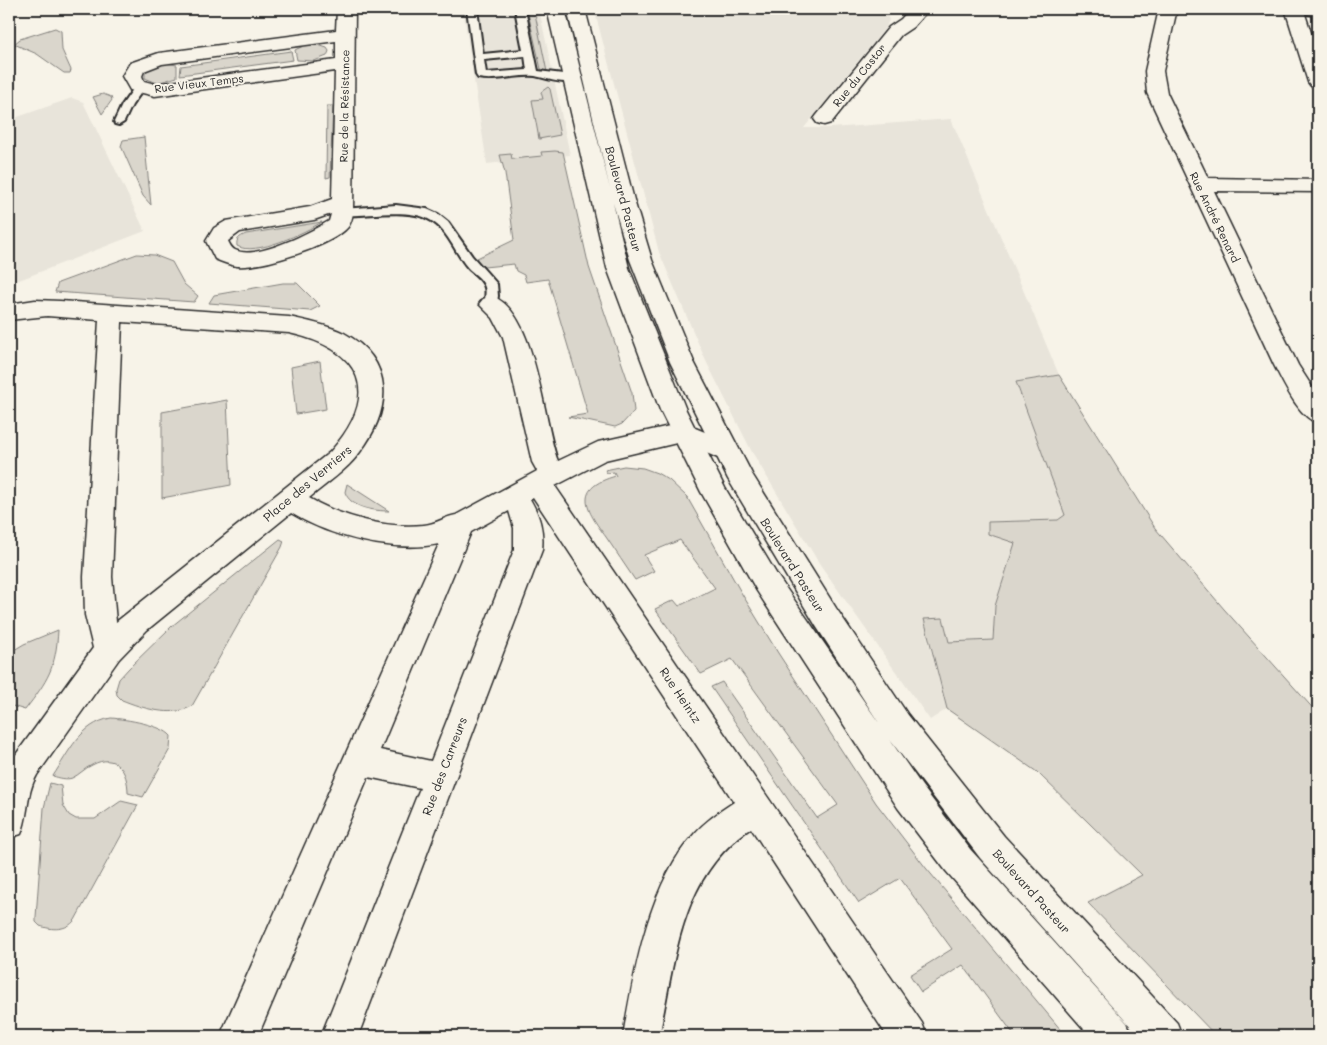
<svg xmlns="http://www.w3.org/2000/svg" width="1327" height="1045" font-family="Mali,sans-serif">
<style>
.built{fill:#e8e4da}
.green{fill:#dad6cc;stroke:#82807c}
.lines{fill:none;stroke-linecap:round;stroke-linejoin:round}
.service-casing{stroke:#2b2b2b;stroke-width:4}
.minor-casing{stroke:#2b2b2b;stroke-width:3}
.tertiary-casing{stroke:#2b2b2b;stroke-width:3}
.service{fill:#f7f3e8;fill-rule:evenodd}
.minor{fill:#f7f3e8;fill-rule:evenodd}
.tertiary{fill:#f7f3e8;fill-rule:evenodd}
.labels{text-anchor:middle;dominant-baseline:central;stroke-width:4;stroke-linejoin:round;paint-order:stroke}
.far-street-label{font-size:11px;fill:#2b2b2b;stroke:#f7f3e8}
.street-label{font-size:12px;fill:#2b2b2b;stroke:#f7f3e8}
</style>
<rect width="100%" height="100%" fill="#f7f3e8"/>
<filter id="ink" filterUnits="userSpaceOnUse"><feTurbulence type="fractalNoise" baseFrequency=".02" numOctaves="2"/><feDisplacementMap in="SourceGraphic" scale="10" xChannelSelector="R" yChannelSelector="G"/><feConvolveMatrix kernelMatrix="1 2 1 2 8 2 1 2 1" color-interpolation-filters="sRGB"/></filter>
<g filter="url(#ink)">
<g class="built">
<polygon points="463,9 539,9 570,155 487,164"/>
<polygon points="594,9 880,9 887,14 889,20 886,27 804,128 831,128 951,119 1059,375 1016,383 1066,515 1058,520 988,522 989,534 1015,543 995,606 993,640 949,642 927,636 947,709 930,720 819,563 752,452 705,359 659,252"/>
<polygon points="72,98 83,102 145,231 9,284 9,120"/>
</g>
<g class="green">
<polygon points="527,9 534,9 547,72 541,69"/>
<polygon points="55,28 61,31 62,50 71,70 70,73 64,73 37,54 14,44 20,39"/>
<polygon points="315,44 327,48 329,51 327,56 314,61 297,60 295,50 305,45"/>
<polygon points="291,51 293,60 180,75 181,66"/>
<polygon points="165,63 177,65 177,77 157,83 145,78 145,72 157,65"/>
<polygon points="548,87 550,89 560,135 539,139 532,100 543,99 541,92"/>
<polygon points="103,94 111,97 112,100 102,114 93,97"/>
<polygon points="327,106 333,106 330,177 326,178"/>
<polygon points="144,137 151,205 143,196 121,146 123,140"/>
<polygon points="555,151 563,152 589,267 632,393 634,411 622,424 615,427 568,417 588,414 548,279 526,282 524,275 516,271 514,264 484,267 475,259 514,240 505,173 500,155 511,154 512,159 542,156 541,152"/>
<path d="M322,222c-17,10 -67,35 -85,24 -1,-7 2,-9 9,-12z"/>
<polygon points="137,254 154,255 172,262 184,284 198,296 194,302 55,292 58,283"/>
<polygon points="283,283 297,283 320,306 310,311 209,303 214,295"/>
<polygon points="320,361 326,409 296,414 291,367"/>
<polygon points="1059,375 1155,528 1224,609 1318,714 1318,1036 1216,1036 1088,903 1142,875 1037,772 947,709 924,619 943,618 949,642 993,640 995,606 1015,543 988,534 988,522 1058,520 1065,515 1016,382"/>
<polygon points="227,400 231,485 162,498 162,412"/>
<path d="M624,466l19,2 14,5 12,7 18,17 55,97 36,59 98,150 50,65 140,168h-51l-52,-71 -42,27 -11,-17 42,-26 -52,-71 -41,25 -148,-216 11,-5 95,136 21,-13 -106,-146 -31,15 -46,-65 19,-9 5,6 36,-18 -35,-48 -36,15 10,16 -19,9c-10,-14 -19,-29 -29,-43 -20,-27 -34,-49 10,-61l-2,-4 -7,1 -2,-3z"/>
<path d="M347,484l42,27c-14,0 -39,-3 -44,-19z"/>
<path d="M280,539l4,2 -2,6 -90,159c-20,12 -50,2 -70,-6l-5,-5 -1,-6 3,-10 10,-11 43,-42z"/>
<path d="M58,630c-2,38 -10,50 -33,80l-16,-5v-52l15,-9z"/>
<path d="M111,718c15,1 51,7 60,18l-1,13 -27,48 -15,-4c0,-22 -12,-41 -36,-28 -7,3 -13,10 -20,13 -5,2 -13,0 -19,-2 16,-24 27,-52 58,-58z"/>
<path d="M50,783l11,3 2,19 6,10 7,4h19l26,-18 17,4 -63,115c-9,11 -23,10 -35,6l-4,-4v-5l8,-109z"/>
</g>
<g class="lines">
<defs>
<g id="service">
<path d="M467,9h10l6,45 40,-4 -8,-41h10l13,62 34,4 5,3c-9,9 -31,0 -42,-2 -19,-2 -39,6 -57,2l-2,-3zM525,56l2,14 -41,3 -2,-13z"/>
<polygon points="140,84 145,87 132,105 124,122 119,125 115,124 114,122 122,105 136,85"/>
<path d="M396,205l31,4 11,5 10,8 24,34 25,28 1,12 -2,11h-10c-3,-7 2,-15 -2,-22 -3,-7 -11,-12 -16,-17 -13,-15 -20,-38 -38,-48 -23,-15 -86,1 -94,-7l6,-4z"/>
</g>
<g id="minor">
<path d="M337,9h18l-2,204c-1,5 -2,10 -5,14 -16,19 -86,41 -111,39 -7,-1 -15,-4 -22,-7l-9,-18 8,-13 12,-7 84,-14 22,-8 3,-128 -180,25 -25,-6 -8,-14 8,-13 29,-10 177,-23zM336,41v19l-181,24 -11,-3 -2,-5 2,-5 18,-7zM331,214l-2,7c-19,11 -73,40 -94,29 -4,-2 -5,-5 -7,-9l12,-9 74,-12z"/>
<polygon points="910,9 929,9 913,27 901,35 831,123 824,125 817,123 814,119 817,115 889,27 901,19"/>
<path d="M1159,9h18l-14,62 4,22 41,85 110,2v12l-104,-1 84,174 20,31v27c-19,-5 -35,-41 -44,-58l-127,-272 -2,-22z"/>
<polygon points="1285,9 1318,9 1318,16 1305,14 1318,54 1318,88 1311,86 1308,82"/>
<path d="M491,296c45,13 52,125 67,165l40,-19 85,-19 51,21 4,7 -4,7 -9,3 -44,-19 -76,18 -50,26 367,537 5,13h-40l-136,-208c-72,49 -75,131 -92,208h-36c11,-65 26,-153 72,-203 11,-12 25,-22 39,-31l-201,-305 -3,2c10,17 14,32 12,51l-184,486h-37l99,-248 -52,-11 -110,259h-38l219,-492c-46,9 -109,-7 -148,-31l-144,117 -28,29 -82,116c-11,18 -8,40 -16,59l-12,4v-74l84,-116 -8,-33 -1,-38 15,-257 -52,-4 -38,4v-16l26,-4 25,1 229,16c18,4 38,8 55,16 51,28 48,77 16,119 -13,18 -33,31 -51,46 32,19 78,31 115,27 12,-1 20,-8 32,-10l81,-44 -5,-9 -29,-125 -10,-19 -14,-14 4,-5zM122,322l167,11c74,16 93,61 41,119l-214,170 -4,-45zM509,511l5,17v22l-83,211 -51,-11 91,-218z"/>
</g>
<path id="tertiary" d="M547,9h18l45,180 -43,-180h18l49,191 18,60 42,102 58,112 84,134 72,107 96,121 173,187 5,13h-43l-159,-178 -90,-118 32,46 48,63 157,174 6,13h-43l-144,-165 -48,-63 -141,-217 -56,-99 -41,-82 -53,-142zM613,203l17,57 40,102 58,117 88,147 63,97 -102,-148 -52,-87 -39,-78 -57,-142z"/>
</defs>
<use href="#service" class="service-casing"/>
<use href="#minor" class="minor-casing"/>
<use href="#tertiary" class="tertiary-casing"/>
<use href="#service" class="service"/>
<use href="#minor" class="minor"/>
<use href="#tertiary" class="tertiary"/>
</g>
</g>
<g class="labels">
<g class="far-street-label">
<text transform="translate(859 75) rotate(-51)">Rue du Castor</text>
<text transform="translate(199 83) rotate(-7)">Rue Vieux Temps</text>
<text transform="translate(344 106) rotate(-89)">Rue de la Résistance</text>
<text transform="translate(1215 217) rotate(64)">Rue André Renard</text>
</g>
<g class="street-label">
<text transform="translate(624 199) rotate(75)">Boulevard Pasteur</text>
<text transform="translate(307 483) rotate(-40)">Place des Verriers</text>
<text transform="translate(793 565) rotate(58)">Boulevard Pasteur</text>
<text transform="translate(681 695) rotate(56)">Rue Heintz</text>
<text transform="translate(444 766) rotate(-69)">Rue des Carreurs</text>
<text transform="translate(1032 891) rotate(48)">Boulevard Pasteur</text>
</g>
</g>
<rect width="1327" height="1045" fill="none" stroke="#f7f3e8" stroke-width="30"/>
<rect x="15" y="15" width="1297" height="1015" fill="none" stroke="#2b2b2b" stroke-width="2" filter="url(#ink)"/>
</svg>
